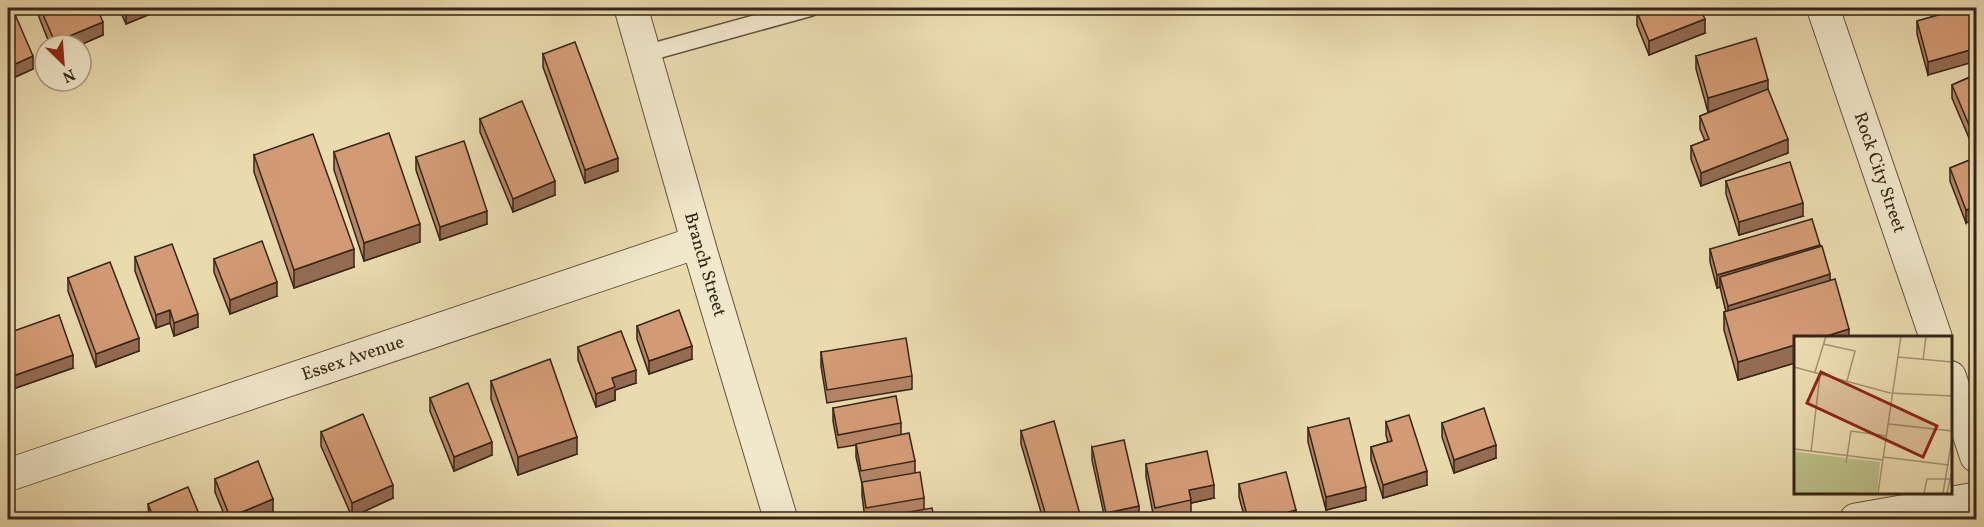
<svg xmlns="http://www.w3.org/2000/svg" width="1984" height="527" font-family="Vollkorn,serif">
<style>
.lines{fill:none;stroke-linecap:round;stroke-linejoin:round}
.service-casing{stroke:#63523e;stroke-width:19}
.minor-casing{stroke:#63523e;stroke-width:34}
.tertiary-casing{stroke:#63523e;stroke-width:35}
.service{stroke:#f1e8cb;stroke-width:16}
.minor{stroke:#f1e8cb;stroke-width:32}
.tertiary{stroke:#f1e8cb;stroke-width:33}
.wall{fill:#b58565;stroke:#362518;stroke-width:1.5}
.shaded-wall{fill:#946c52;stroke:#362518;stroke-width:1.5}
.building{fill:#d39b75;stroke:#362518;stroke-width:1.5}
.labels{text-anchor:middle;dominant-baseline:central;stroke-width:6;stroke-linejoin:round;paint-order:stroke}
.street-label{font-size:18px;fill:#362518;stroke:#f1e8cb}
.inset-road{fill:none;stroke:#a29273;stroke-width:1.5}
.view{fill:#8f2418;fill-opacity:0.15;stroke:#8f2418;stroke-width:3}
.inset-edge{fill:none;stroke:#362518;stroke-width:3}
</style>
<rect width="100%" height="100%" fill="#eadbaf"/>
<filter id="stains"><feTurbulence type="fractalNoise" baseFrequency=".00333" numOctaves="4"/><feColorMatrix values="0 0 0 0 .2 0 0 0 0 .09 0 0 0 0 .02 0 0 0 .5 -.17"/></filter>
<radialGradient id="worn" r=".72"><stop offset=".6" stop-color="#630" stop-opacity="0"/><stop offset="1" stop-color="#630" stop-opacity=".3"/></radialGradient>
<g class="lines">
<defs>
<polyline id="service" points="644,54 810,8"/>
<g id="minor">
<path id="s1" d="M1823,8l113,330"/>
<polyline points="1950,377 1976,456"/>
<path id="s2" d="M8,475l690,-233"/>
</g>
<g id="tertiary">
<path id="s3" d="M631,8l70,245 80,267"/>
<polyline points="1856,520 1976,499"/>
</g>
</defs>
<use href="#service" class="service-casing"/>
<use href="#minor" class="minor-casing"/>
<use href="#tertiary" class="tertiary-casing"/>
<use href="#service" class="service"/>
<use href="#minor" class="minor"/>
<use href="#tertiary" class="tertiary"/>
</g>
<g class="wall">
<polygon points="39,8 97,8 103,35 80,45 50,45 39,17"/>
<polygon points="119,8 165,8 126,24"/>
<polygon points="1963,8 1928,75 1917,34 1917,21"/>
<polygon points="1637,12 1705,33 1649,55 1637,25"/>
<polygon points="8,15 33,69 13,78 8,67"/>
<polygon points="543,54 618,171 585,183 543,67"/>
<polygon points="1696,56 1768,90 1788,153 1701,186 1691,159 1691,146 1705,141 1700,129 1700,116 1718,109 1708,112 1696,69"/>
<polygon points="1977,74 1972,145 1952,98 1952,85"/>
<polygon points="480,119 555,195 513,212 480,132"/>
<polygon points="334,152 420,242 364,261 334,170"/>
<polygon points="254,155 354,267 294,288 254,172"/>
<polygon points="416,157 487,224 440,240 416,170"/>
<polygon points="1977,157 1966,223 1950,181 1950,168"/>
<polygon points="1726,181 1803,216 1739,235 1726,194"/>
<polygon points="1820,247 1849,338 1795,338 1795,363 1738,380 1724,330 1724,312 1726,312 1720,287 1717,288 1710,262 1710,249"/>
<polygon points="135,257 198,327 174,336 170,323 156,328 135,271"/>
<polygon points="214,259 277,296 230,314 214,272"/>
<polygon points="68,278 139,351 96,367 68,291"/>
<polygon points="637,326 692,359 649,374 637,339"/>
<polygon points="8,333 73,368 13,389 8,373"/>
<polygon points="578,347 636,383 615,390 615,400 596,407 578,360"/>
<polygon points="821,352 912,376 912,389 827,403 821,366"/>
<polygon points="491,381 577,454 518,475 491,399"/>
<polygon points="430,398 492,455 454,471 430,411"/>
<polygon points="833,408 901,423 901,435 915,461 915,473 924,498 924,510 881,519 865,519 862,495 862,484 856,457 856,445 838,448 833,421"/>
<polygon points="1386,422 1427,485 1383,498 1371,460 1371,447 1388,442 1386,435"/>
<polygon points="1442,423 1496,458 1454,473 1442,437"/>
<polygon points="1308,428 1366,500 1326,510 1308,442"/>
<polygon points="1021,431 1081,519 1043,519 1021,444"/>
<polygon points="321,432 393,498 352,517 321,446"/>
<polygon points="1092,447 1139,519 1105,519 1092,460"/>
<polygon points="1146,464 1214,498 1191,503 1191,514 1162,519 1154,519 1146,477"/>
<polygon points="215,479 273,513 256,519 226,519 215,492"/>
<polygon points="1239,484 1296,519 1245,519 1239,497"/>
<polygon points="148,504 201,519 149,519"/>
</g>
<g class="shaded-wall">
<polygon points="134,8 165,8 126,24 126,11"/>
<polygon points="1914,8 1923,8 1914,11"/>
<polygon points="1705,19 1705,33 1649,55 1649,41"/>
<polygon points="103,22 103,35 80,45 55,45 55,42"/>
<polygon points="1977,48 1977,61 1928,75 1928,62"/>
<polygon points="33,56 33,69 13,78 13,65"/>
<polygon points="1768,80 1768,94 1708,112 1708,98"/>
<polygon points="1977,130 1977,143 1972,145 1972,132"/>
<polygon points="1788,139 1788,153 1701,186 1701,173"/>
<polygon points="618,158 618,171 585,183 585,170"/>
<polygon points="555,181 555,195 513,212 513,199"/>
<polygon points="1803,203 1803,216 1739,235 1739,222"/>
<polygon points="1977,206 1977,219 1966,223 1966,210"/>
<polygon points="487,211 487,224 440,240 440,227"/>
<polygon points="420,224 420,242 364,261 364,243"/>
<polygon points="1820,245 1820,258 1720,277 1720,287 1717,288 1717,275"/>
<polygon points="354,249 354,267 294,288 294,270"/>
<polygon points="1830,274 1830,288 1728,319 1728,306"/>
<polygon points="277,282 277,296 230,314 230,300"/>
<polygon points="170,310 170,323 156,328 156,315"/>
<polygon points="198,314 198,327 174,336 174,323"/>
<polygon points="1849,329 1849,338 1820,338"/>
<polygon points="139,338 139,351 96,367 96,354"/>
<polygon points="1795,345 1795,363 1738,380 1738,362"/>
<polygon points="692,346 692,359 649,374 649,361"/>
<polygon points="73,355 73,368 13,389 13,376"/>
<polygon points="636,370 636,383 615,390 615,400 596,407 596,394 612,378"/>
<polygon points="577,437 577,454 518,475 518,457"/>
<polygon points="492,442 492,455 454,471 454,457"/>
<polygon points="1496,445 1496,458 1454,473 1454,460"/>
<polygon points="1427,471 1427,485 1383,498 1383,485"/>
<polygon points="393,485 393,498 352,517 352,503"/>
<polygon points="1214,485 1214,498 1191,503 1189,490"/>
<polygon points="1366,487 1366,500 1326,510 1326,497"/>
<polygon points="273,499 273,513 256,519 230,519 230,517"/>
<polygon points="1139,506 1139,519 1106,519 1106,513"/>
<polygon points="1296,510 1296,519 1263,519"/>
</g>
<g class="building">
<polygon points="40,8 97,8 103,22 55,42"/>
<polygon points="124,8 134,8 126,11"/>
<polygon points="1648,8 1700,8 1705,19 1649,41 1637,12"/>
<polygon points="1963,8 1977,8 1977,48 1928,62 1917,21"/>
<polygon points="14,12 33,56 13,65 8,54 8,15"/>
<polygon points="1756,38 1768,80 1708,98 1696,56"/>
<polygon points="575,42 618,158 585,170 543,54"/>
<polygon points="1977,74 1977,130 1972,132 1952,85"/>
<polygon points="1768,89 1788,139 1701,173 1691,146 1709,139 1700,116"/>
<polygon points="522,101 555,181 513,199 480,119"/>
<polygon points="389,133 420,224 364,243 334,152"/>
<polygon points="313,134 354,249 294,270 254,155"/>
<polygon points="464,141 487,211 440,227 416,157"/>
<polygon points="1977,157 1977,206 1966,210 1950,168"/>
<polygon points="1790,162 1803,203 1739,222 1726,181"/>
<polygon points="1812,219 1820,245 1717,275 1710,249"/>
<polygon points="262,241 277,282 230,300 214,259"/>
<polygon points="172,244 198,314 174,323 170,310 156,315 135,257"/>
<polygon points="1822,246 1830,274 1728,306 1720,277"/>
<polygon points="110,262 139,338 96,354 68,278"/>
<polygon points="1835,279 1849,329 1820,338 1795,338 1795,345 1738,362 1724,312"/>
<polygon points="679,310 692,346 649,361 637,326"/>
<polygon points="59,315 73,355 13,376 8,360 8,333"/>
<polygon points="621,331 636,370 612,378 615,387 596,394 578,347"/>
<polygon points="906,338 912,376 827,390 821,352"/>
<polygon points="550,359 577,437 518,457 491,381"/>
<polygon points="468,383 492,442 454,457 430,398"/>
<polygon points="896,396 901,423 838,435 833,408"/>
<polygon points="1484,408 1496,445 1454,460 1442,423"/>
<polygon points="363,414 393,485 352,503 321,432"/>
<polygon points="1409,415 1427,471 1383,485 1371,447 1392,441 1386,422"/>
<polygon points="1349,418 1366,487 1326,497 1308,428"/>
<polygon points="1054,421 1081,518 1076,519 1047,519 1021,431"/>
<polygon points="909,433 915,461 861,471 856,444"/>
<polygon points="1124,440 1139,506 1106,513 1092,447"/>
<polygon points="1207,451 1214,485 1189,490 1191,500 1155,508 1146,464"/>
<polygon points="258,461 273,499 230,517 215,479"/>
<polygon points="920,472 924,498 866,508 862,482"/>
<polygon points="1286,472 1296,510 1263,519 1248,519 1239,484"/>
<polygon points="188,487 201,519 154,519 148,504"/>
<polygon points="932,508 934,519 882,519 881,517"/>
<polygon points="118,516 119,519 110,519"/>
</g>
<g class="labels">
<g class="street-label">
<text stroke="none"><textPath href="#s1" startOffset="174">Rock City Street</textPath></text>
<text stroke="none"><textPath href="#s3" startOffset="267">Branch Street</textPath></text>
<text stroke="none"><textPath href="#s2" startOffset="364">Essex Avenue</textPath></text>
</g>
</g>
<g transform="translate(1794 336)">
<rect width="158" height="158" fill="#eadbaf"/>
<path d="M2,116l84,10 -3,31h-83z" fill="#bbbf88"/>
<path class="inset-road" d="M29,8l32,7 -8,30M104,21l54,5M129,24l3,-24M0,31l96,26 62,3M21,36l11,-36M95,88l63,7M0,113l89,11M17,116l9,-78M89,121l66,8M52,127l5,-32 36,5M84,157l23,-157M130,157l3,-14h25M149,157l9,-54M153,157l5,-22"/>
<path class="view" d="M27,36l116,54 -14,31 -116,-54z"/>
<rect width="158" height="158" class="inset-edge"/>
</g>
<rect width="1984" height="527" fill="none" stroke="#eadbaf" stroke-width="30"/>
<rect x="9" y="9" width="1966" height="509" fill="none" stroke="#362518" stroke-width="3"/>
<rect x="15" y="15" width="1954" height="497" fill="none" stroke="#362518" stroke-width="1.5"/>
<g transform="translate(63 63) rotate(155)"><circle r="28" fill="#f1e8cb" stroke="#a69a83" stroke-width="1.5"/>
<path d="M0-4.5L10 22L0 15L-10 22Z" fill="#8f2418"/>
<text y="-9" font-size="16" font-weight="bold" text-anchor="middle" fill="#362518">N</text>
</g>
<rect width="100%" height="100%" filter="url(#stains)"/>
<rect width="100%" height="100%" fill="url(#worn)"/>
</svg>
